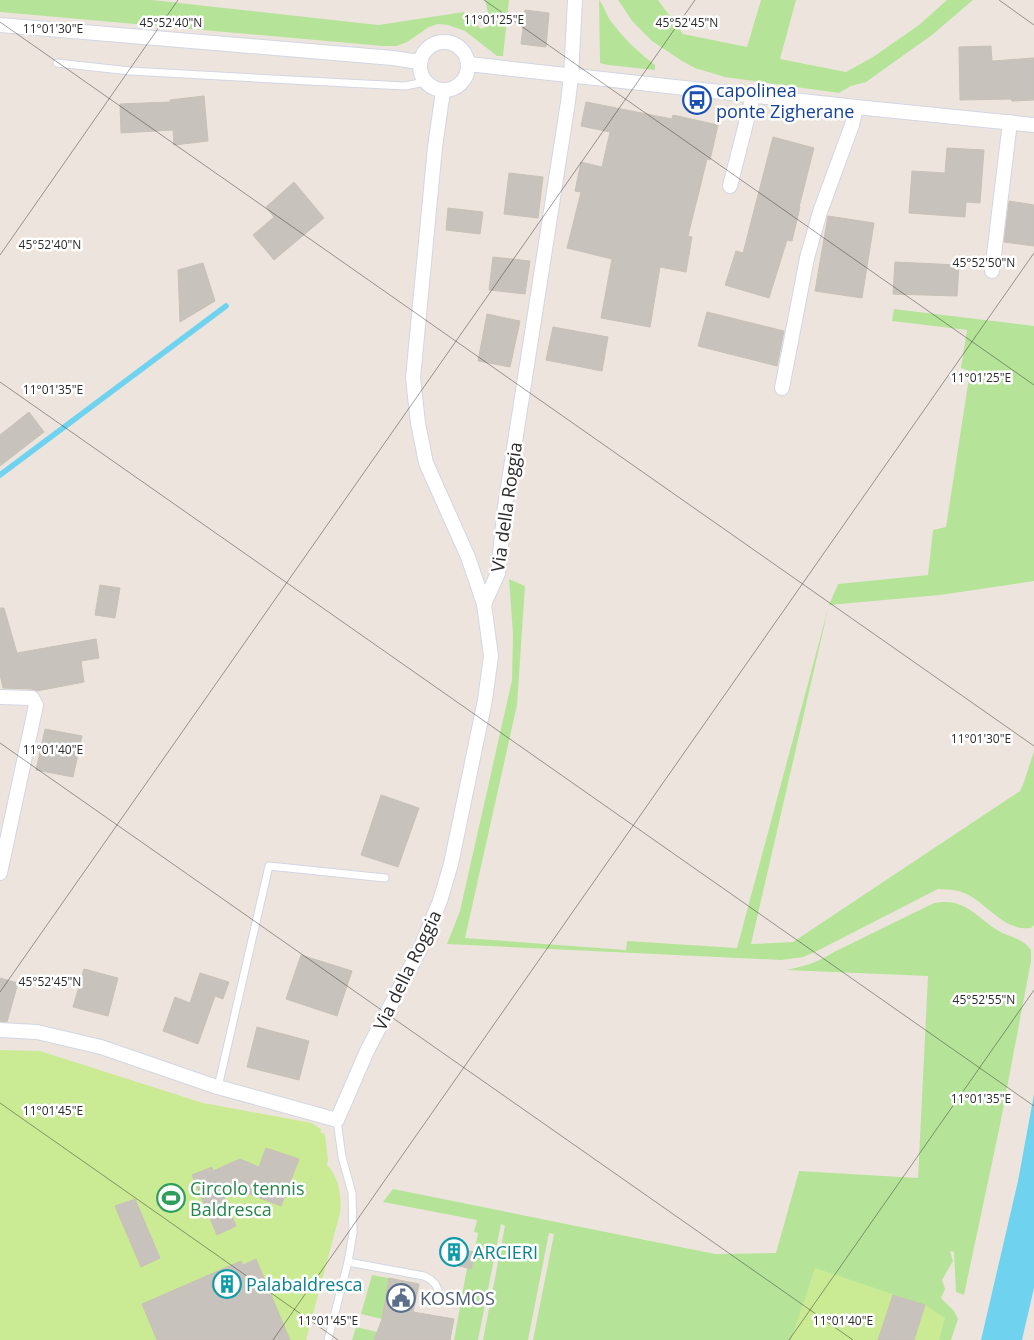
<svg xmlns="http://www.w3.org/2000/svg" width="1034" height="1340" font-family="'Open Sans',sans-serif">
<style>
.green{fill:#b5e499}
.pitch{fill:#caeb94}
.water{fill:#6fd3ef}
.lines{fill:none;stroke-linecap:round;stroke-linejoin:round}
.stream{stroke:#6fd3ef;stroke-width:5.5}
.building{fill:#c8c2bc;stroke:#c8c1b6}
.service-casing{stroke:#d2d6e3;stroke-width:9}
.minor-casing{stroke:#d2d6e3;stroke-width:16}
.service{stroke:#fff;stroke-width:7}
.minor{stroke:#fff;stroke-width:14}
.ticks{fill:none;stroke:#2b2b2b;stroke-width:1;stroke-opacity:0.45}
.labels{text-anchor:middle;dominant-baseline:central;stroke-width:5;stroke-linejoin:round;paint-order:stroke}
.transit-label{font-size:18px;fill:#164399;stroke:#fff;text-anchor:start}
.street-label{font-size:18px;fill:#2b2b2b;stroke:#fff}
.leisure-label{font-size:18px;fill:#27864d;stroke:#fff;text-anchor:start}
.culture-label{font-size:18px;fill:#0d838f;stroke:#fff;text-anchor:start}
.service-label{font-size:18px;fill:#4e5e75;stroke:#fff;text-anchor:start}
.ticks-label{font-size:12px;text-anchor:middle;fill:#2b2b2b;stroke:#fff;stroke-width:5;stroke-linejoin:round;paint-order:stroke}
</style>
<rect width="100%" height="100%" fill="#ede5dd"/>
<g class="green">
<polygon points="0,0 152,0 378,25 464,12 481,29 491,25 485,0 509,0 503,56 497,56 465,31 448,25 438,24 429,27 407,42 397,46 383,46 0,12"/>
<path d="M599,0c5,5 7,14 11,20 13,18 28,32 45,45v5l-47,-5 -8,-2z"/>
<polygon points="618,0 658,0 683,34 747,47 761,0 796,0 780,59 846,72 873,57 919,25 947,0 973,0 932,35 866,82 851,86 839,93 725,77 695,68 682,61 652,41 633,22"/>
<path d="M894,309l140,17v255l-94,14 -111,10 -78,339 42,-2 227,-151 4,-9 10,-31v174l-3,3c-30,4 -47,-31 -73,-37 -7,-2 -14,-1 -20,-2l-123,63 -12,5 -22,3 -334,-16 13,-33 52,-231 1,-46 -4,-55 16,7 -8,119 -52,233 161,12 1,-9 110,7 92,-343 9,-21 90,-9 5,-45 13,-3 24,-156 -9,-3 6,-38 -75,-9z"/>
<path d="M942,902c6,0 10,0 16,2 15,5 26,18 39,26 11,7 26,8 34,20v11l-31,164 -36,170 -8,-3 -2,-40 -4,-1 3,10 -11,19 3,9 -4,9 13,13 4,8 -7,21h-37l11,-35 -32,-10 -85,45h-275l21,-106 -5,-1 -21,107h-45l22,-114 -4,-2 -23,116h-24l13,-72h4l7,-35 -4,-1 3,-12 -94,-18 10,-13 322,65 61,-1 23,-82 119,7 10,-202 -142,-6c17,-3 33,-8 48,-18l100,-49z"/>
<polygon points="372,1275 389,1278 382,1319 361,1314"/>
<polygon points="356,1327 377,1332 374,1340 352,1340"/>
</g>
<g class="pitch">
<path d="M0,1050l40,1 163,52 109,20 10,7 -2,2 5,2 3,26 -1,5c12,12 15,32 13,48l-34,127h-306z"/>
<polygon points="815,1268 925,1305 945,1318 939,1340 791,1340"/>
</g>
<polygon class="water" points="1034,1094 1034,1288 1022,1340 981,1340 1018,1181"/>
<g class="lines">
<polyline class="stream" points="0,475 226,306"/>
</g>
<g class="building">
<polygon points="525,10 549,13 546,47 521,44"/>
<polygon points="991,46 992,61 1034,58 1034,100 1012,101 1011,99 960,100 959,47"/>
<polygon points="204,96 208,141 174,145 173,130 121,133 120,104 170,102 170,100"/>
<polygon points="586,102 672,119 673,115 718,125 710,160 707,159 688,236 692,237 686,272 660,267 650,327 601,318 612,259 567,248 581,192 575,191 581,162 602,167 610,132 581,126"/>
<polygon points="773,137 814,148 799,207 800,207 792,241 787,240 769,298 725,285 736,251 743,253"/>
<polygon points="947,148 984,150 980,203 966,202 965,217 909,213 912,171 945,173"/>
<polygon points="509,173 543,177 538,218 504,214"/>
<polygon points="294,182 324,218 274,260 253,235 274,217 266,207"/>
<polygon points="1009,201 1034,205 1034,246 1004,242"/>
<polygon points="448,208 483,212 480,234 446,230"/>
<polygon points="828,216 874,223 862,298 815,291"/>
<polygon points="493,257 530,261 525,294 489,290"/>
<polygon points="895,262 959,265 957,296 893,294"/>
<polygon points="203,263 215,301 180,322 178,270"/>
<polygon points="707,312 784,331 777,366 698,346"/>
<polygon points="487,314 520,321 510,367 478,361"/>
<polygon points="553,327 608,337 602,371 546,360"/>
<polygon points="29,412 44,432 0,466 0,435"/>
<polygon points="100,585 120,588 115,618 95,615"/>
<polygon points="0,608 4,608 17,653 96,639 99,658 81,661 84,682 37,691 32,689 3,688 0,674"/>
<polygon points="45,729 82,736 73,777 36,770"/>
<polygon points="381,795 419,808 398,867 361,855"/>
<polygon points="301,955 352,971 337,1016 286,999"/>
<polygon points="84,969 118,978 108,1016 73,1007"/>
<polygon points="200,973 229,982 223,999 215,996 198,1044 163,1031 175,997 190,1003"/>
<polygon points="0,978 18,983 7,1022 0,1021"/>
<polygon points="257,1027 309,1041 299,1080 247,1067"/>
<polygon points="266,1148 299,1159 281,1206 218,1182 236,1226 217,1235 192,1175 212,1167 213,1171 240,1159 259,1167"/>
<polygon points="135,1199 160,1258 141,1267 115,1206"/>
<polygon points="451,1248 475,1252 471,1269 448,1263"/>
<polygon points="256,1259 290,1340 157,1340 142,1304 241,1261 243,1265"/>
<polygon points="389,1278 419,1284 413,1312 454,1319 450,1340 374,1340 382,1319"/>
<polygon points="893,1295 925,1305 914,1340 878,1340"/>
</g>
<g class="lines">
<defs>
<g id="service">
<polyline points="57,63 130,71 346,83 405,86 425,82"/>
<polyline points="218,1087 269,866 385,878"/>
<path d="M348,1262l76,14c11,5 15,11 15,23"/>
<polyline points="328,1340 348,1262 353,1233 352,1193 342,1157 337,1120"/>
</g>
<g id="minor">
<polyline points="0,25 393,58 419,62"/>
<circle cx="444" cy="66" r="24"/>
<polyline points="468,64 856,107 1034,125"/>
<polyline points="730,186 753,96"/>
<polyline points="992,271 1010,122"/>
<polyline points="782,388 807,258 820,212 852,125 856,107"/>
<polyline points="484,604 498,573 505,506 568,102 571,76 575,0"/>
<polyline points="0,697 32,698 36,705 0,873"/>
<polyline points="0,1030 37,1032 101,1047 214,1086 337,1120 367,1051 421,947 440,901 451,864 485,700 491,656 484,604 468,557 426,463 418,423 413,378 435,147 443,91"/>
</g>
</defs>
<use href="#service" class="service-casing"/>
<use href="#minor" class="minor-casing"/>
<use href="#service" class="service"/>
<use href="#minor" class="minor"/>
</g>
<path class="ticks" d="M484,0l550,385M999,0l35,25M0,22l1034,724M0,255l178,-255M0,382l1034,724M0,743l853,597M0,992l695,-992M0,1103l338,237M273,1340l761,-1087M789,1340l245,-350"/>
<defs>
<symbol id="bus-ring" viewBox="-11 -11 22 22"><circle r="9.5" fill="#fff" stroke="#1a4fb4" stroke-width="1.5"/><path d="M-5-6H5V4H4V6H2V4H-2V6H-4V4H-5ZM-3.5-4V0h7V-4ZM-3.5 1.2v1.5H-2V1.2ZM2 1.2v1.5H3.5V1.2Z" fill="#1a4fb4"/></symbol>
<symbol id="stadium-ring" viewBox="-11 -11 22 22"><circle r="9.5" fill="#fff" stroke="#2e9e5b" stroke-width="1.5"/><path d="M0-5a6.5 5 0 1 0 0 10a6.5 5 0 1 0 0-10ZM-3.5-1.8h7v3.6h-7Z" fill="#2e9e5b"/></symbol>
<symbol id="building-ring" viewBox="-11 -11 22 22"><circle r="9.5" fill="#fff" stroke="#0f9aa8" stroke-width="1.5"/><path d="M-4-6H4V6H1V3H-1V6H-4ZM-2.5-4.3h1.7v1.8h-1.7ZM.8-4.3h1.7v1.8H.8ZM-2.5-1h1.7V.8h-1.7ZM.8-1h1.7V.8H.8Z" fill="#0f9aa8"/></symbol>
<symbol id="civic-ring" viewBox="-11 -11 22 22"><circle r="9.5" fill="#fff" stroke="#5c6f8a" stroke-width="1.5"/><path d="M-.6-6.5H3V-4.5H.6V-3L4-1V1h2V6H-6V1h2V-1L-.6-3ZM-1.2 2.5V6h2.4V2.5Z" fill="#5c6f8a"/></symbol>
</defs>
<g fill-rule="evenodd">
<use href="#bus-ring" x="681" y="84" width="32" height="32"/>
<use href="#stadium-ring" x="155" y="1182" width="32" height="32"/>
<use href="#building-ring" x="438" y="1236" width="32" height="32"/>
<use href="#building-ring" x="211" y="1268" width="32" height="32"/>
<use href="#civic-ring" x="385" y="1282" width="32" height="32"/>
</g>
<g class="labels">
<g class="transit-label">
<text x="716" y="90">capolinea<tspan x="716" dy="21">ponte Zigherane</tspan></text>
</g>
<g class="street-label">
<text transform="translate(506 507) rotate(-82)">Via della Roggia</text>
<text transform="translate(407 970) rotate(-64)">Via della Roggia</text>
</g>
<g class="leisure-label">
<text x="190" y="1188">Circolo tennis<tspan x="190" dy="21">Baldresca</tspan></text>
</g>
<g class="culture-label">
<text x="473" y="1252">ARCIERI</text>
<text x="246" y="1284">Palabaldresca</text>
</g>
<g class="service-label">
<text x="420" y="1298">KOSMOS</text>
</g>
</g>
<g class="ticks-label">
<text x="494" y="24">11°01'25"E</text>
<text x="171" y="27">45°52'40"N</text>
<text x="687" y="27">45°52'45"N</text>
<text x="53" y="33">11°01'30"E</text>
<text x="50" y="249">45°52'40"N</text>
<text x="984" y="267">45°52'50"N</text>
<text x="981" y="382">11°01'25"E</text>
<text x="53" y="394">11°01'35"E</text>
<text x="981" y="743">11°01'30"E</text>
<text x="53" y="754">11°01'40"E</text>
<text x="50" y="986">45°52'45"N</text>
<text x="984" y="1004">45°52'55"N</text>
<text x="981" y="1103">11°01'35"E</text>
<text x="53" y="1115">11°01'45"E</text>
<text x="328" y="1325">11°01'45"E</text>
<text x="843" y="1325">11°01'40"E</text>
</g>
</svg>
